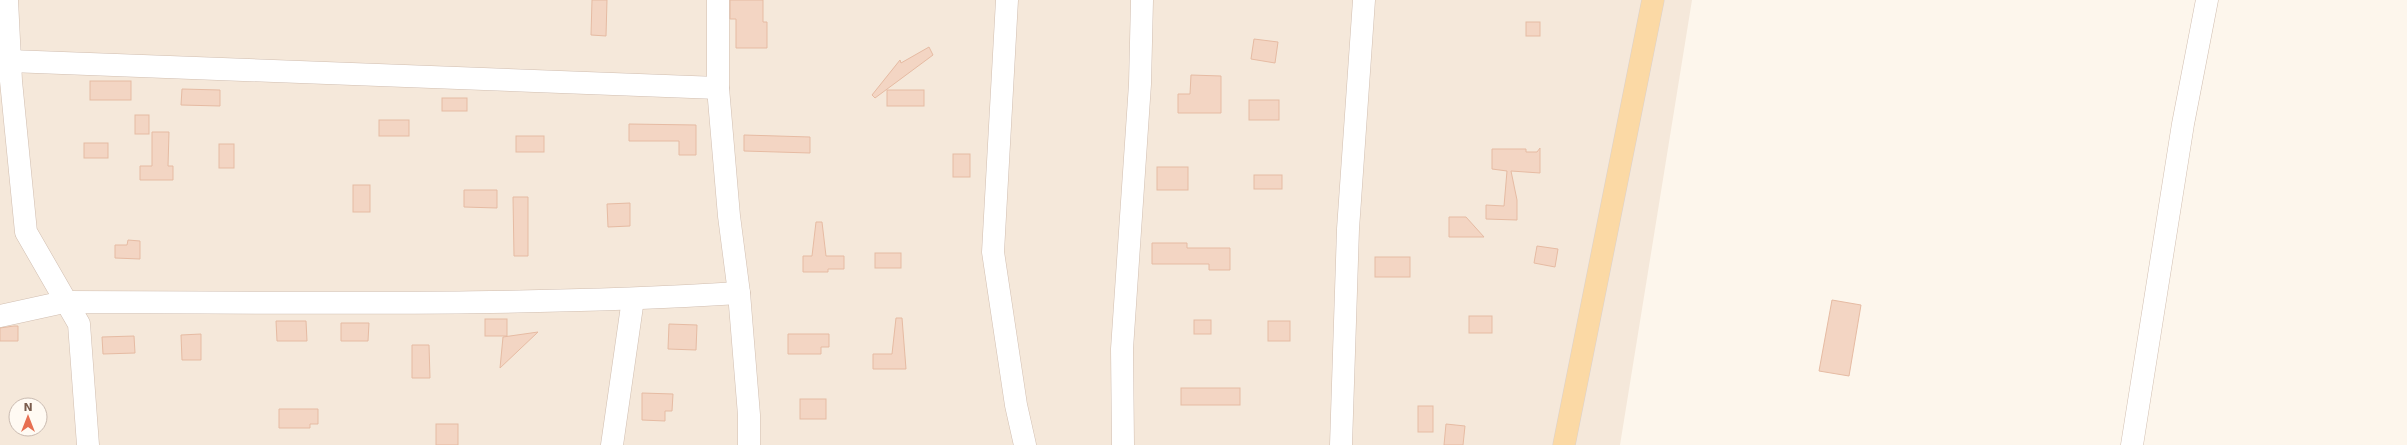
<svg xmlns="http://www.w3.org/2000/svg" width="2407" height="445" font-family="'DejaVu Sans',sans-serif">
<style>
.residential{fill:#f5e8da;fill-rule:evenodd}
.building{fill:#f3d5c3;stroke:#e6bba3}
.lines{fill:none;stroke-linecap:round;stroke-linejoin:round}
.minor-casing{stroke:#d1beb0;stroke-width:23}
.major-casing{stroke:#dad1cd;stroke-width:23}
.minor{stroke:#fff;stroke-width:22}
.major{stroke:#fbd9a5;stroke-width:22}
</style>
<rect width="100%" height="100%" fill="#fdf6ec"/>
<path class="residential" d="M0,0h1692l-72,445h-1620zM16,405h24v24h-24z"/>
<g class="building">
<polygon points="592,0 607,0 606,36 591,35"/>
<polygon points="730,0 763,0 763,22 767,22 767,48 736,48 736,19 730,19"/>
<rect x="1526" y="22" width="14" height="14"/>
<polygon points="1254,39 1278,42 1275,63 1251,59"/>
<polygon points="929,47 933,55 875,98 872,95 900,60 901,63"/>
<polygon points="1191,75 1221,76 1221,113 1178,113 1178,94 1190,94"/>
<rect x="90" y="81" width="41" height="19"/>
<polygon points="182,89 220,90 220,106 181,105"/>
<rect x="887" y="90" width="37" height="16"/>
<rect x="442" y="98" width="25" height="13"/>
<rect x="1249" y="100" width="30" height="20"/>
<rect x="135" y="115" width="14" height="19"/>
<rect x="379" y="120" width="30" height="16"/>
<polygon points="629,124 696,125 696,155 679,155 679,141 629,141"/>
<polygon points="152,132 169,132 168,166 173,166 173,180 140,180 140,166 152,166"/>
<polygon points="744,135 810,137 810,153 744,151"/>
<rect x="516" y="136" width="28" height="16"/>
<rect x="84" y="143" width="24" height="15"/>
<rect x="219" y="144" width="15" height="24"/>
<polygon points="1540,148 1540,173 1511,171 1517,200 1517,220 1486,219 1486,205 1504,206 1507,171 1492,169 1492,149 1526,149 1526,152 1537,152"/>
<rect x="953" y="154" width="17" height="23"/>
<rect x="1157" y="167" width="31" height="23"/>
<rect x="1254" y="175" width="28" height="14"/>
<rect x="353" y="185" width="17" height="27"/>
<polygon points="464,190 497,190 497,208 464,207"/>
<polygon points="513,197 528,197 528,256 514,256"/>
<polygon points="630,203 630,226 608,227 607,204"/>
<polygon points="1449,217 1466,217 1484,237 1449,237"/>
<polygon points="816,222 822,222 826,256 844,256 844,269 828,269 828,272 803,272 803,256 812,256"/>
<polygon points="128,240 140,241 140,259 115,258 115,245 127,245"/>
<polygon points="1152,243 1187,243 1187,248 1230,248 1230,270 1209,270 1209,264 1152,264"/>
<polygon points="1537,246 1558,249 1555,267 1534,263"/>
<rect x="875" y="253" width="26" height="15"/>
<rect x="1375" y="257" width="35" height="20"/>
<polygon points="1832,300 1861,305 1849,376 1819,371"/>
<rect x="1469" y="316" width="23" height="17"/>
<polygon points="896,318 902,318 906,369 873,369 873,354 892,354"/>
<rect x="485" y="319" width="22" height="17"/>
<rect x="1194" y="320" width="17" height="14"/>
<polygon points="276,321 306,321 307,341 277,341"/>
<rect x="1268" y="321" width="22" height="20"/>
<polygon points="341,323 369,323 368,341 341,341"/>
<polygon points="669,324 697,325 696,350 668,349"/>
<polygon points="14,326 18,326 18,341 0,341 0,328"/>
<polygon points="538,332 500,368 503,337"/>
<polygon points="201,334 201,360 182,360 181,335"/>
<polygon points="788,334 829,334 829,347 821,347 821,354 788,354"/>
<polygon points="134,336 135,353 103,354 102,337"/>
<polygon points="412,345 429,345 430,378 412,378"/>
<rect x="1181" y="388" width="59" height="17"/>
<polygon points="642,393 673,394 672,411 665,411 665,421 642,420"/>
<rect x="800" y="399" width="26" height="20"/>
<rect x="1418" y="406" width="15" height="26"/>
<polygon points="279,409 318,409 318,424 310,424 310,428 279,428"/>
<rect x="436" y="424" width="22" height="21"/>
<polygon points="1446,424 1465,426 1463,445 1444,445"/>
</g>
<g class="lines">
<defs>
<g id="minor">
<polyline points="7,0 11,81 26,232 79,324 88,445"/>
<polyline points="718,0 718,88 729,216 739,293 749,415 749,445"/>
<polyline points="1007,0 993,252 1016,405 1025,445"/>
<polyline points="10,61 718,88"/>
<path d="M0,316l64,-14c225,0 451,5 675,-9"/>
<polyline points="612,445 633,299"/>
<polyline points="1123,445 1122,349 1140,84 1142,0"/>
<polyline points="1341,445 1348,229 1364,0"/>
<polyline points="2132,445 2183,124 2207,0"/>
</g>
<polyline id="major" points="1564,445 1653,0"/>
</defs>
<use href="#minor" class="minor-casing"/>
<use href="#major" class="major-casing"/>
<use href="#minor" class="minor"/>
<use href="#major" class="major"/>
</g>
<g transform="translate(28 417)"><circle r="19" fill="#fffaf3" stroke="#cabbb1"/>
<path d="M0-3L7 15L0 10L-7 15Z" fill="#e76f51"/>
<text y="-6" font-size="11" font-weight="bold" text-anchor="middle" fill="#7a5c4d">N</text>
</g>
</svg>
